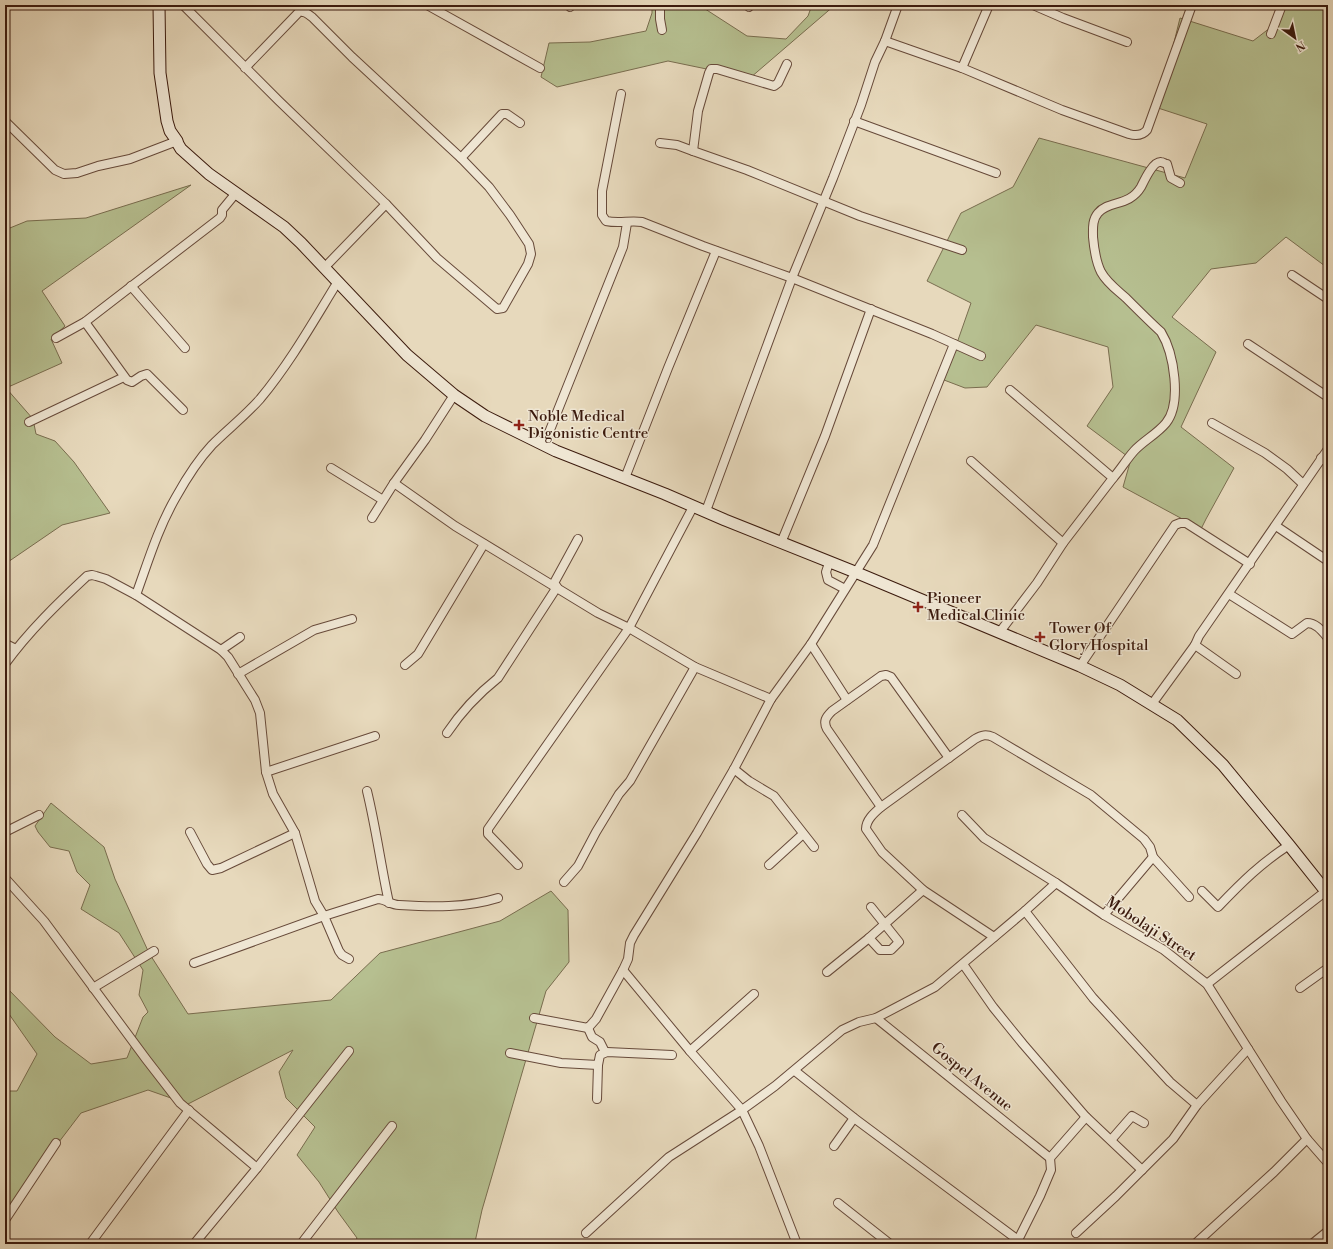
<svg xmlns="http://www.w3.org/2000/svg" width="1333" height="1249" font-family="'Libre Bodoni',serif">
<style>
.green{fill:#b6bf90;stroke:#796d4f}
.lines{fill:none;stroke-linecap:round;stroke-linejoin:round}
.street-casing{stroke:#674a3a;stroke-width:10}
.secondary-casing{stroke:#3c1b0e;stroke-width:13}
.street{stroke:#efe6d3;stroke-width:8}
.secondary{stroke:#efe6d3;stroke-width:11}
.poi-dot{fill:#8f2418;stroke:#efe6d3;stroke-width:1.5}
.labels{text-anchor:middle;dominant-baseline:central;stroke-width:3;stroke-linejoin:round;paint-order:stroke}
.poi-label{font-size:15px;fill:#3c1b0e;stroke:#efe6d3;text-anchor:start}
.street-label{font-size:15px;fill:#3c1b0e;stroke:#efe6d3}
</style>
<rect width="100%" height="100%" fill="#e7d9bc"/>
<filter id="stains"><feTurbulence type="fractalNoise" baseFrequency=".005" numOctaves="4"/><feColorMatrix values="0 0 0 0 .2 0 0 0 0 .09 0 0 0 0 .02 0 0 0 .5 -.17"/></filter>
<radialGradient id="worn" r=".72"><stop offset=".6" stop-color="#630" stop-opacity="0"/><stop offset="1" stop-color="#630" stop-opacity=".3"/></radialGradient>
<g class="green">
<polygon points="652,5 699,5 747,36 786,39 808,16 812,5 835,5 750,78 668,61 557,87 541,77 549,43 590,42 646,31 652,13"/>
<polygon points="1281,5 1328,5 1328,266 1325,266 1286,237 1256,263 1211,269 1172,317 1216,352 1181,427 1234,468 1206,519 1201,529 1123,487 1131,459 1087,426 1113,387 1108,347 1036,325 987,387 965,388 944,380 971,303 927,281 961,213 1013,187 1039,138 1185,178 1207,124 1158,108 1180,18 1253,41 1279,21"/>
<polygon points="191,185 42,291 65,326 51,339 62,363 6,388 33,419 36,434 55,441 74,462 110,513 62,525 5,564 5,230 27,221 86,218"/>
<polygon points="51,803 104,847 115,879 149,953 188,1014 331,1000 380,953 500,921 551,891 568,910 569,962 546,991 482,1210 475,1242 477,1244 354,1244 357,1238 338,1212 319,1182 297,1155 315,1127 286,1098 279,1072 293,1050 188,1104 148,1090 81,1113 43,1163 5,1219 5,1091 17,1091 37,1054 9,1014 5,1011 5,986 55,1037 91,1064 127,1058 143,1017 148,1012 139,995 143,970 119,933 81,909 90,885 77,872 69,851 50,847 38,832 35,826"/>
</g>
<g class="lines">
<defs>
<g id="street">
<path d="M183,5l96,96 107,103 51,54 60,51 6,-1 25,-44 3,-10 -2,-10 -19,-29 -21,-28 -28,-29 -109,-101 -39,-39c-5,-4 -8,-7 -14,-6l-54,56"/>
<polyline points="427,5 540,68"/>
<polyline points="660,5 660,19 662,30"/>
<polyline points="748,5 749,7"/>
<polyline points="1033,5 1063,18 1127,42"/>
<polyline points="570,7 571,5"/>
<polyline points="1271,34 1282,5"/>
<path d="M885,41l77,27 100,42 67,24c7,2 13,2 18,-4l45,-125"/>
<polyline points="962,68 989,5"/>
<path d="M621,94l-19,97v24l4,6c14,3 23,-1 36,1l61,24 89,32 140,56 49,22"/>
<polyline points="5,121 55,170 64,174 77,173 98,166 130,159 177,141"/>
<polyline points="854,121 996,173"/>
<polyline points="660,143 677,145 693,151 698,111 709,73 711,69 717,69 774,86 778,83 787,64"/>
<polyline points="693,151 747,170 860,216 962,250"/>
<polyline points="461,158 502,114 507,114 520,123"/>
<polyline points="324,268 386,204"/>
<polyline points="1292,275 1328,299"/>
<polyline points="131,286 185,348"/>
<polyline points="85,322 127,380 132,382 141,376 147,374 183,410"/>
<polyline points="56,338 85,322 220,218 222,215 222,210 236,193"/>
<polyline points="1248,344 1328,397"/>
<polyline points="29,422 124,377"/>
<polyline points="1212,423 1265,453 1287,469 1303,484"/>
<polyline points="544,445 623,247 627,223"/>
<polyline points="1321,458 1328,463"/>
<polyline points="971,461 1063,543"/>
<polyline points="331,468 383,500"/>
<polyline points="625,478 668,368 716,251"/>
<path d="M1113,478c8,-9 13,-18 21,-27 9,-10 23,-17 32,-28 16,-20 8,-70 -5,-91 -12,-11 -23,-22 -35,-34 -9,-8 -19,-15 -25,-26 -5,-10 -7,-24 -8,-35 0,-8 -1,-17 5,-24 11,-13 31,-6 43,-26 3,-6 12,-26 20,-25 2,0 4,2 6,2l4,14 9,5"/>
<polyline points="394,483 455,526 598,613 629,628 695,667 771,699"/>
<polyline points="706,511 792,278 833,178 861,105 875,62 885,41 898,5"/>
<polyline points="372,518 394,483 425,440 454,395"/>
<polyline points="1276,526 1328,561"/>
<polyline points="781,543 825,436 871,309"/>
<polyline points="829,563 826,572 828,580 845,589"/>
<path d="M1229,594l63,40 15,-11c9,0 15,8 21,15"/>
<path d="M136,595c12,-33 22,-67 40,-98 10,-18 22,-37 36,-52 16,-16 33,-29 48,-46 30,-36 53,-77 77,-116"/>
<polyline points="999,633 1037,583 1063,543 1113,478 1010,390"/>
<polyline points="811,644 847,700"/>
<polyline points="1195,645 1236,674"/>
<polyline points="5,646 8,645 16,649"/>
<polyline points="221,650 240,637"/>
<path d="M5,664c24,-33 53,-61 82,-88l5,-1 4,1 10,3 30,16 85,55 7,7 27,43 5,13 6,59 7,22 22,39 20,68 9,15 15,35 3,4 7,4"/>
<polyline points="405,665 418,654 484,544"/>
<polyline points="1080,666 1175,525 1180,523 1186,523 1250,564"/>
<polyline points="238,674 314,630 352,619"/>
<polyline points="1152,704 1195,645 1199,636 1328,449"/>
<path d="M447,733c14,-21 31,-39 51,-55l59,-91 -3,-4 24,-44"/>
<polyline points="734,769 749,781 774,796 814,847"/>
<polyline points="266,772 375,736"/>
<path d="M367,791c9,37 14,75 22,112"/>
<path d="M881,807l-54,-78c-4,-8 -1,-12 5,-18l49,-35 5,-1 5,2 58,81"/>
<polyline points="962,815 984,838 1056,883 1104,915 1164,950 1207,984 1281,1101 1307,1139 1328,1163"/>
<polyline points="5,832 39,815"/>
<polyline points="190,832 207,864 212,870 221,868 295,833"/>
<polyline points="518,865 488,834 488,829 629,628 693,507"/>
<polyline points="769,865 803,834"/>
<polyline points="5,878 44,921 146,1059 180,1103 257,1168"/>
<polyline points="564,882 578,866 596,832 619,794 630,781 695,667"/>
<path d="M1202,891l16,16c24,-25 42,-43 71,-62"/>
<polyline points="1025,911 1093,998 1170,1082 1197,1105"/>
<polyline points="1104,915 1153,857"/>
<path d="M994,937l-71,-47 -41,-38 -16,-23c0,-9 8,-16 15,-22l94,-68c7,-4 11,-5 18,-2l98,58 53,44 6,8 3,10 36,40"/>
<polyline points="869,938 880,950 891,950 899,942 871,907"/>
<path d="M194,963l130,-47 54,-17c7,0 13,6 21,6 33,2 67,3 99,-7"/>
<polyline points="963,964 993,1007 1023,1044 1086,1117 1142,1170"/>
<polyline points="623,970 690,1051 742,1110 759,1146 797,1244"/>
<polyline points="827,972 869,938 923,890"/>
<polyline points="1207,984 1326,891"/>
<polyline points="93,988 154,951"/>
<polyline points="1300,988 1328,968"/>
<polyline points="534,1018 588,1028 596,1019 623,970 628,959 630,943 634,935 697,833 734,769 771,699 811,644 873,545 954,344"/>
<polyline points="876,1018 1050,1158"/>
<polyline points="588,1028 592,1037 600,1042 605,1052"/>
<polyline points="690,1051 754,994"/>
<polyline points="510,1053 561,1063 598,1065 600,1055 607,1052 672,1055"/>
<polyline points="795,1071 854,1118 1018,1240"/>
<polyline points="597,1099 598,1065"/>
<polyline points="1111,1140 1132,1116 1144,1123"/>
<polyline points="834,1146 854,1118"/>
<polyline points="838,1203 890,1244"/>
<polyline points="5,1220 56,1143"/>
<polyline points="586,1233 669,1157 742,1110 775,1086 842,1030 859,1022 876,1018 935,987 1025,911 1056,883"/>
<polyline points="1076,1233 1116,1196 1173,1139 1197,1105 1248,1049"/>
<polyline points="90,1244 189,1110"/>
<polyline points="194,1244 257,1168 349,1051"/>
<polyline points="301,1244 392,1126"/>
<polyline points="1012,1244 1018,1240 1040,1196 1051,1170 1050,1158 1086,1117"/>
<polyline points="1195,1244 1274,1172 1307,1139"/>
<polyline points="1312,1244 1328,1231"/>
</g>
<polyline id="secondary" points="159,5 160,73 167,121 170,131 177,141 178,144 181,149 209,174 284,227 301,243 407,355 454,395 485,416 556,451 665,494 725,520 855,572 1080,666 1120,685 1177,720 1223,765 1289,845 1328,894"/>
</defs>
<use href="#street" class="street-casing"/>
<use href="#secondary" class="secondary-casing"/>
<use href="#street" class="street"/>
<use href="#secondary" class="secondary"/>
</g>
<g class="poi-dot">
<path d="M517 419h4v4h4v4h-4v4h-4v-4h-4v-4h4z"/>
<path d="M916 601h4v4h4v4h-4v4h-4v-4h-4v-4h4z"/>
<path d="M1038 631h4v4h4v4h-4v4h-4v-4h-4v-4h4z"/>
</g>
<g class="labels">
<g class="poi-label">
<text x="528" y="416">Noble Medical<tspan x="528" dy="17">Digonistic Centre</tspan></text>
<text x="927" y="598">Pioneer<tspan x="927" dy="17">Medical Clinic</tspan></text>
<text x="1049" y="628">Tower Of<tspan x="1049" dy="17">Glory Hospital</tspan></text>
</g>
<g class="street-label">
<text transform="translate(1151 929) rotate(33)">Mobolaji Street</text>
<text transform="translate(972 1077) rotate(39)">Gospel Avenue</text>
</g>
</g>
<rect width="1333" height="1249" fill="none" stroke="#e7d9bc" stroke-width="20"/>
<rect x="6" y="6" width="1321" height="1237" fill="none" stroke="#3c1b0e" stroke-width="2"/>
<rect x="10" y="10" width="1313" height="1229" fill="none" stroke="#3c1b0e"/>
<g transform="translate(1295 38) rotate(147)" stroke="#efe6d3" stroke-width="3" paint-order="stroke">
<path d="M0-3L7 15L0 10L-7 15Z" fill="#3c1b0e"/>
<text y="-6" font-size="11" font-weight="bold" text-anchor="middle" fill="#3c1b0e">N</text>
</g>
<rect width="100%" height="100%" filter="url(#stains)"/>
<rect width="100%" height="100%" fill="url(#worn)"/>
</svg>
